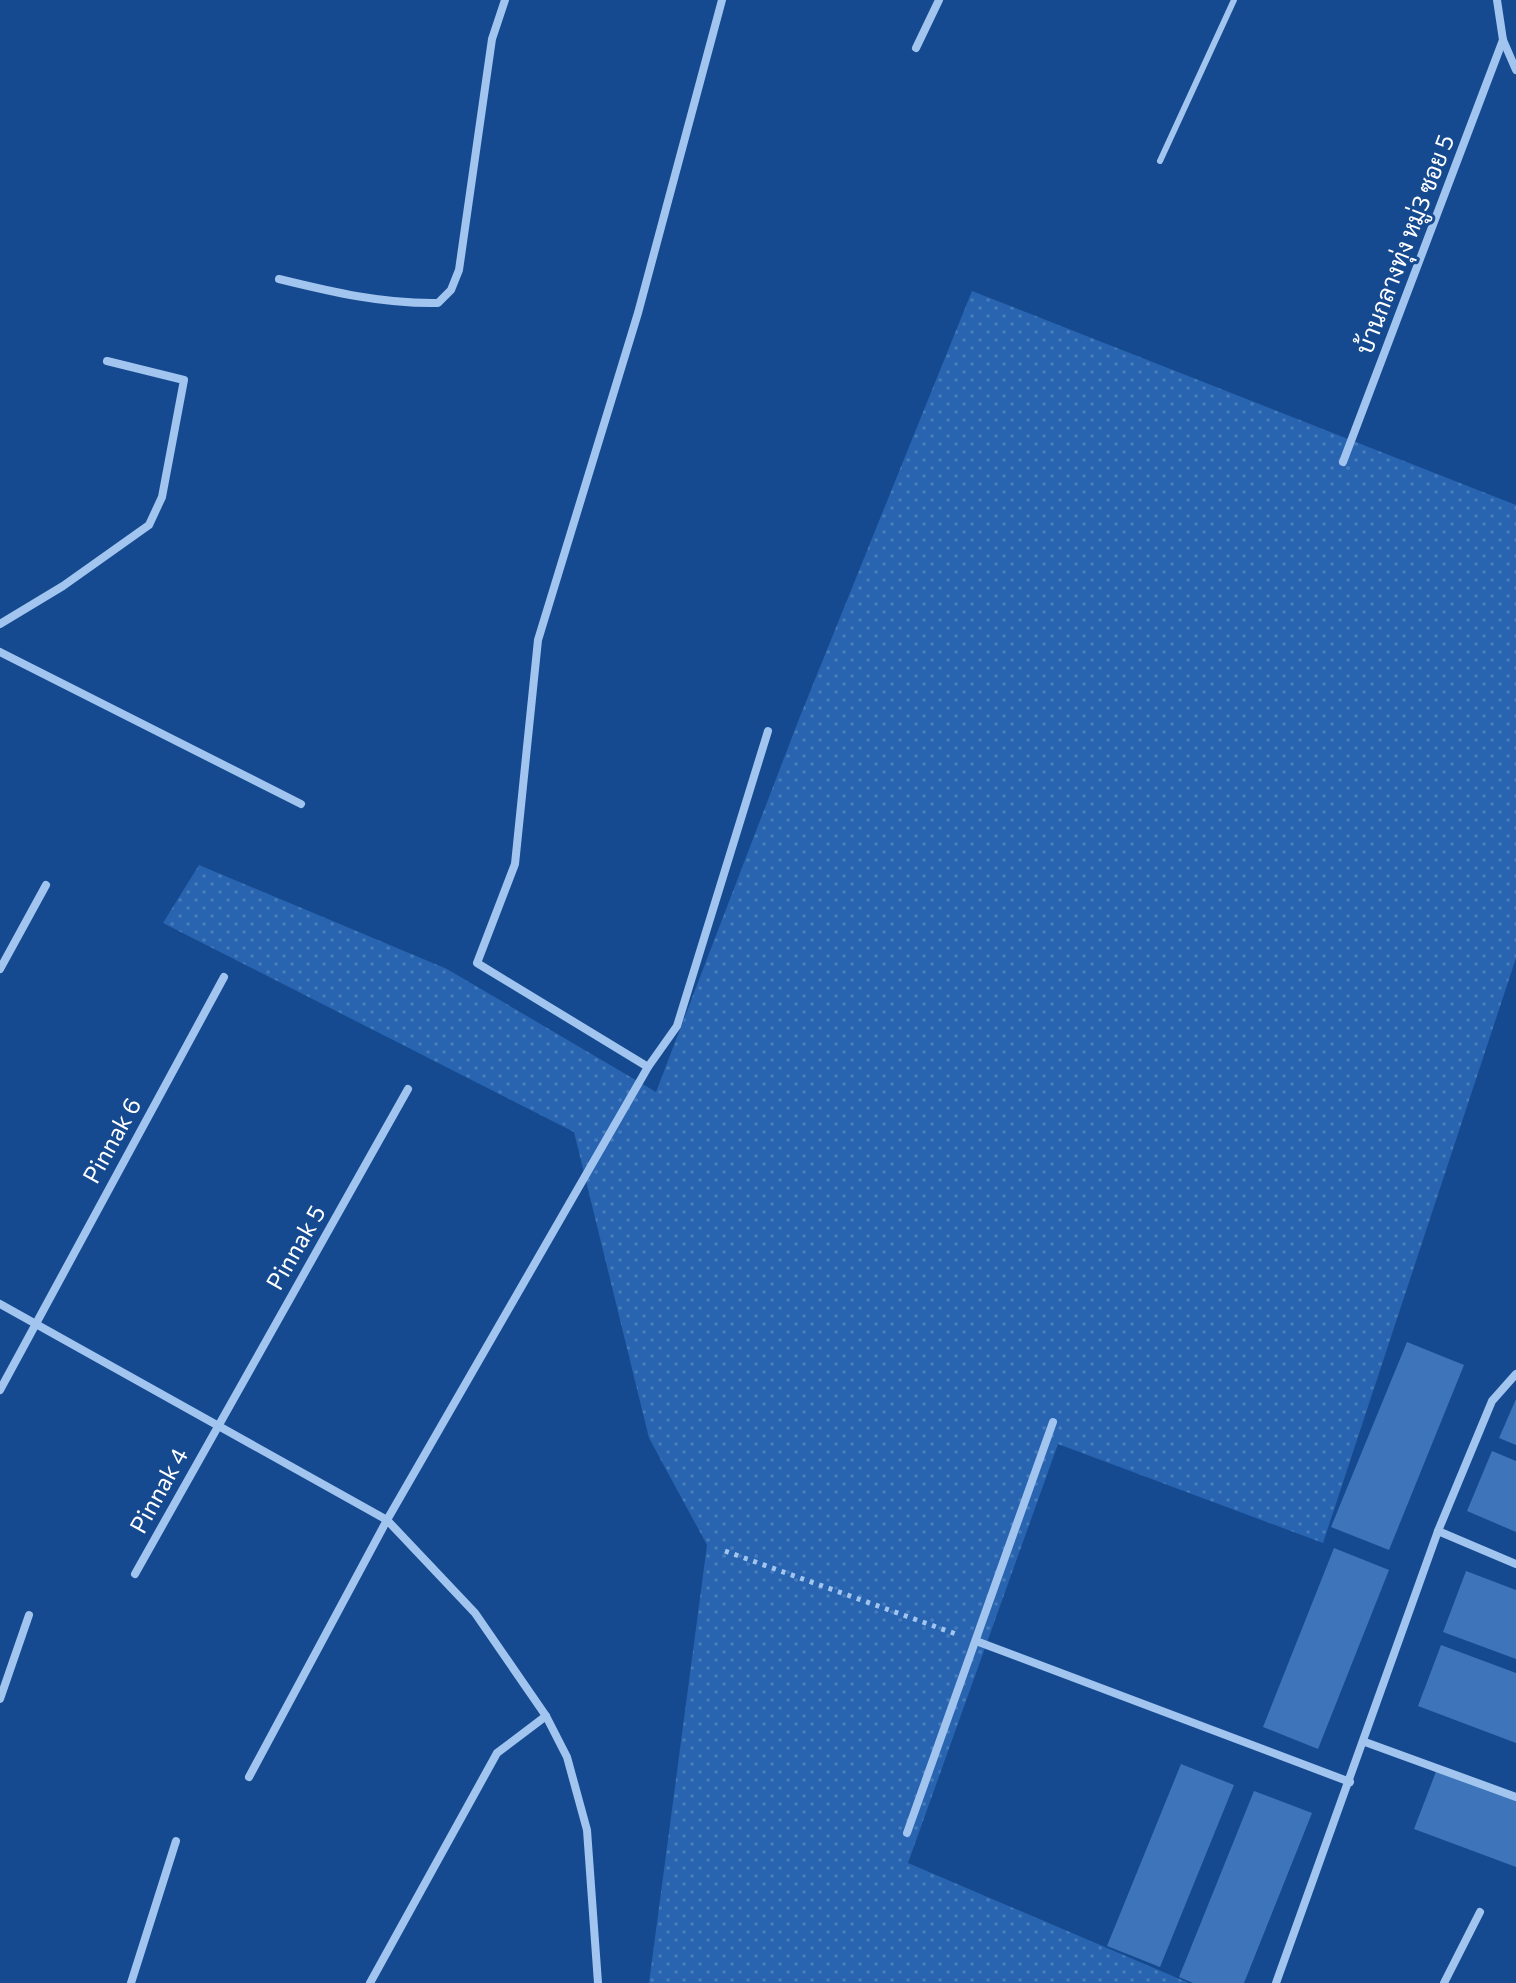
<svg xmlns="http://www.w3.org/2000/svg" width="1516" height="1983" font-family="Commissioner,Sarabun,sans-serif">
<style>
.grass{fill:url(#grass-dots)}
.building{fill:#3e74b9}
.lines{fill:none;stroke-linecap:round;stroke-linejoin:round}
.path{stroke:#a2c5f0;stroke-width:5;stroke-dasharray:4 6;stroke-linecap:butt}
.lane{stroke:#a2c5f0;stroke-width:6}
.street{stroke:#a2c5f0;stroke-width:8}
.labels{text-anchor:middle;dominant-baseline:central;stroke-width:6;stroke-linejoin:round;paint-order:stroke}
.street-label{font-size:24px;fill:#fff;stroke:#164a90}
</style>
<defs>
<pattern id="grass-dots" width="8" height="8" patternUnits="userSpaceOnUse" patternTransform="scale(2)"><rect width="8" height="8" fill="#2864af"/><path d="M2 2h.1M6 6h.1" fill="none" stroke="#487bbb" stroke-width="1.8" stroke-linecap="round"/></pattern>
</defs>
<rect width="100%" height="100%" fill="#164a90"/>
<polygon class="grass" points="972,291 1516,505 1516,958 1323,1543 1058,1444 908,1863 1189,1983 649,1983 707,1545 649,1438 574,1132 163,923 199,865 447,969 656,1092 799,719"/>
<g class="building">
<polygon points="1407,1342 1464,1365 1389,1550 1331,1527"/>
<polygon points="1516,1399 1516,1445 1499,1438"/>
<polygon points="1492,1451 1516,1461 1516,1532 1467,1511"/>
<polygon points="1334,1548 1389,1570 1318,1749 1263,1727"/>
<polygon points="1466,1571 1516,1590 1516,1659 1443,1632"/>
<polygon points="1441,1645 1516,1673 1516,1743 1418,1706"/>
<polygon points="1181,1764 1234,1785 1160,1967 1107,1946"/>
<polygon points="1437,1769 1516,1799 1516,1867 1414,1829"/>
<polygon points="1254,1791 1312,1813 1244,1983 1193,1983 1179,1977"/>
</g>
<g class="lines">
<polyline class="path" points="725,1551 956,1634"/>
<polyline class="lane" points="1160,161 1234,0"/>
<g class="street">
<polyline points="1497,0 1503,40 1516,70"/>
<polyline points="916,48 939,0"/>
<path d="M279,279c53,13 104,25 159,24l13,-13 8,-20 33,-231 13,-39"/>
<polyline points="1343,462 1503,40"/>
<polyline points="0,624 63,586 149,525 162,497 184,380 107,361"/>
<polyline points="0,652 301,804"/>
<polyline points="0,969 46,885"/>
<polyline points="648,1067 477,963 515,864 538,640 638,313 722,0"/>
<polyline points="0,1304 387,1520 475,1613 546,1716 567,1757 587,1830 598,1983"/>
<polyline points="0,1390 224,977"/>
<polyline points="1438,1531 1516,1564"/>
<polyline points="135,1574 408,1089"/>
<polyline points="976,1641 1350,1782"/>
<polyline points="0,1699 29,1615"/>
<polyline points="1365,1742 1516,1797"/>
<polyline points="249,1777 387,1520 648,1067 677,1026 768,731"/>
<polyline points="907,1833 1053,1422"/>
<polyline points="131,1983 176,1841"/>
<polyline points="370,1983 497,1753 546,1716"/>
<polyline points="1276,1983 1438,1531 1492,1401 1516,1374"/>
<polyline points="1444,1983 1480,1912"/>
</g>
</g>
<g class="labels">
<g class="street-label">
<text transform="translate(1404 244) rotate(-69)">บ้านกลางทุ่ง หมู่3 ซอย 5</text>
<text transform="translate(111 1140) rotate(-61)">Pinnak 6</text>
<text transform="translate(295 1247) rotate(-60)">Pinnak 5</text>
<text transform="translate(158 1490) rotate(-61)">Pinnak 4</text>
</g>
</g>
</svg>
